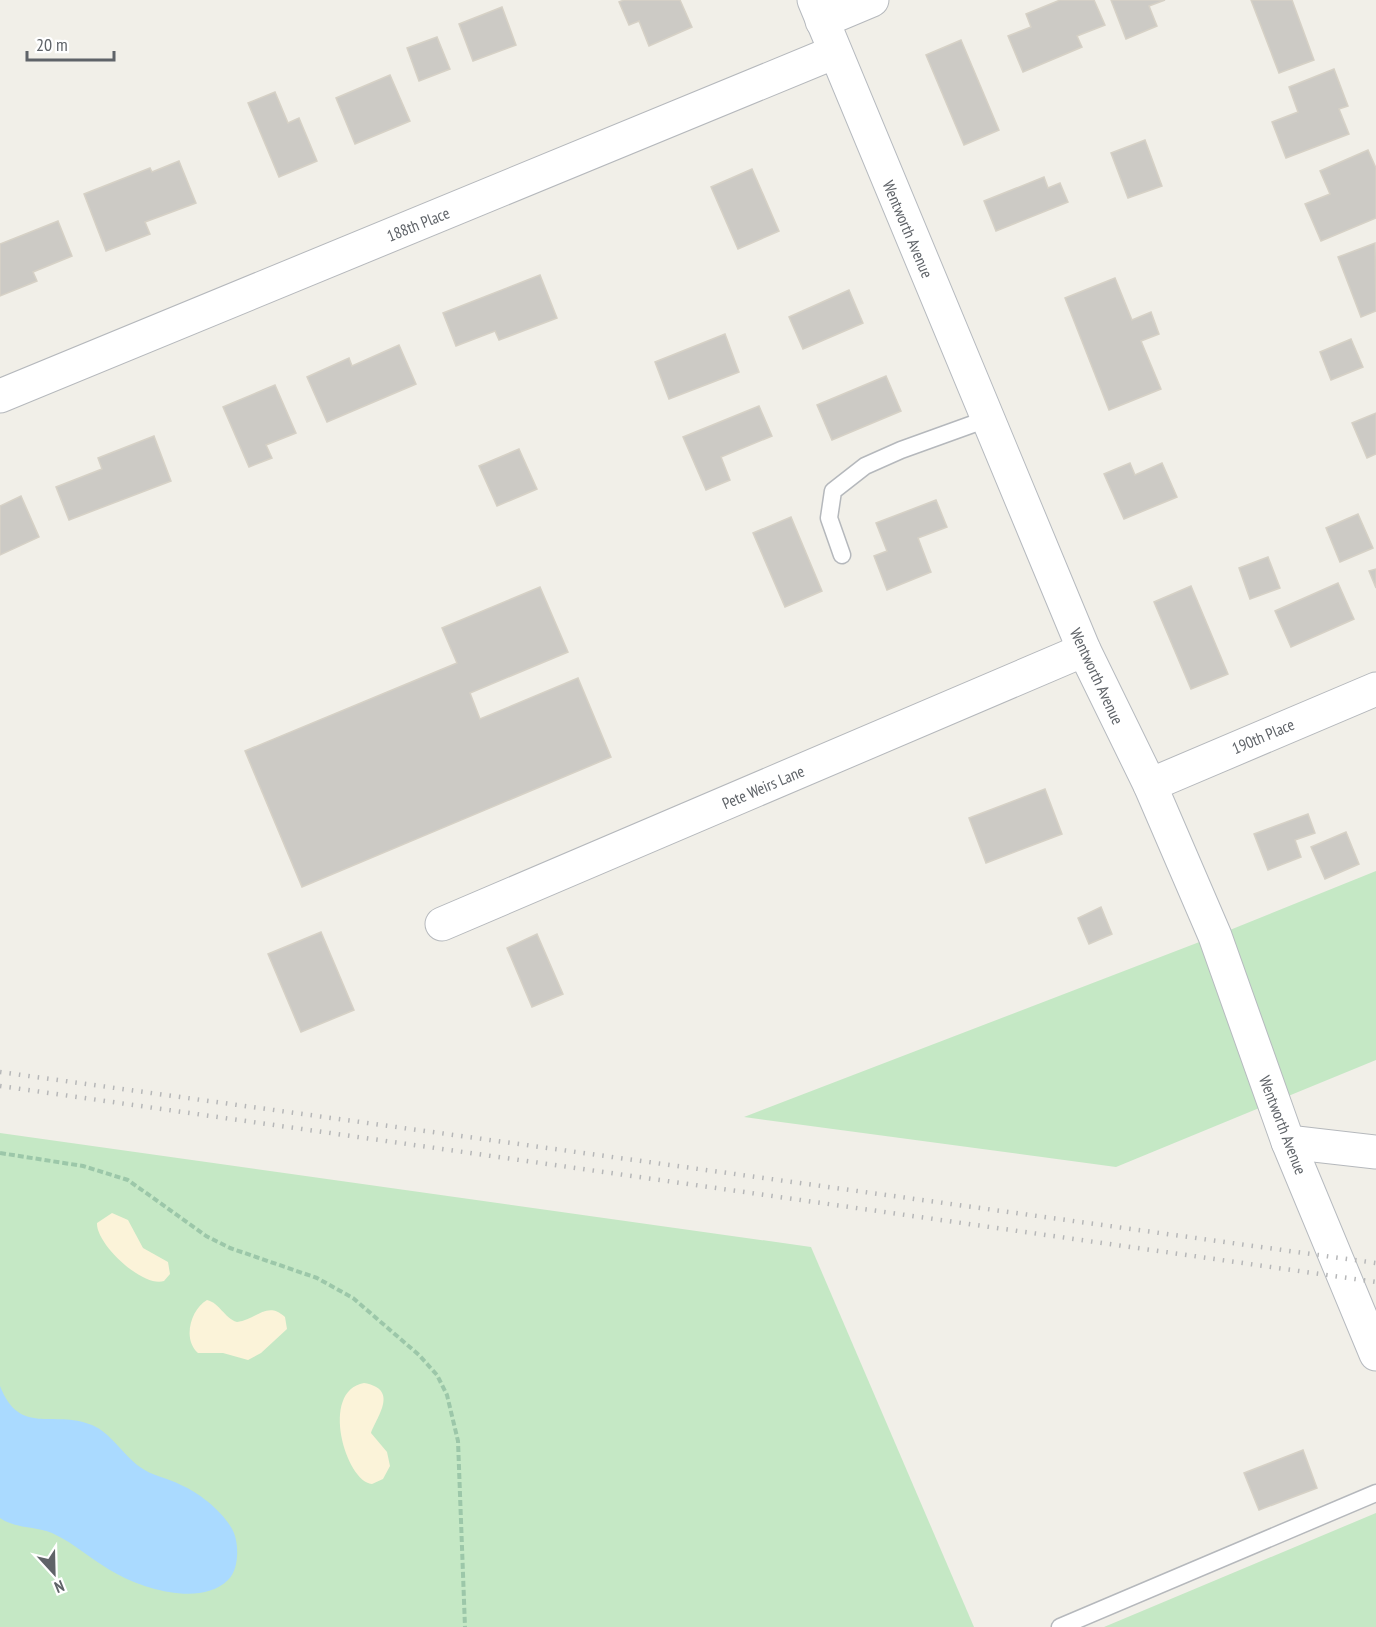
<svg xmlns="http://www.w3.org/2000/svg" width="1376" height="1627" font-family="'PT Sans Narrow',sans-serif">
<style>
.green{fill:#c5e8c5}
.sand{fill:#fbf3d9}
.water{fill:#aadaff}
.building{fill:#cccac5;stroke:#d6d1c6;stroke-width:1.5}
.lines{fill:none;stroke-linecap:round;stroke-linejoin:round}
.lane-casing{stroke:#b5b8bc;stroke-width:19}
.street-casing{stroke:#b5b8bc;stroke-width:35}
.secondary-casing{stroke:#b6babf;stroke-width:35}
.path{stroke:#9cc7a9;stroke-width:4;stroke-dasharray:6 3;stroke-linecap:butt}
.lane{stroke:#fff;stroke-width:16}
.street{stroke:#fff;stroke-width:33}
.secondary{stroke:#fff;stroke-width:33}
.rail{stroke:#b6b7b8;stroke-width:4.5;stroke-dasharray:1.5 8;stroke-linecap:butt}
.labels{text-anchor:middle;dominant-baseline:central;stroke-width:6;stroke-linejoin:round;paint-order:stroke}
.street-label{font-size:16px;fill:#5f6368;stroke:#fff}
</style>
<rect width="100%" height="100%" fill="#f1efe8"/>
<g class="green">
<polygon points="1376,871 1376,1060 1116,1167 744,1117 1215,936"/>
<polygon points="0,1133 811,1247 974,1627 0,1627"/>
<polygon points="1376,1512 1376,1627 1104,1627 1376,1513"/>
</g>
<g class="sand">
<path d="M112,1213l16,7 15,28 25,14 2,12 -6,7c-21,7 -68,-37 -67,-58z"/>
<path d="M207,1300c13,3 17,18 30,22 19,-2 30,-22 48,-5l2,12 -26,24 -13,7 -25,-7h-25c-16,-14 -7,-44 9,-53z"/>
<path d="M364,1383c35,6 14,32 7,50l16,19 3,14 -7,13 -11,5c-26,-2 -53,-93 -8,-101z"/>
</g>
<path class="water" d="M0,1386c20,51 52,23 92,39 19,8 31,30 48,42 12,9 28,11 41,18 19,8 45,29 53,48 5,13 5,36 -6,47 -26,26 -82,10 -111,-6 -23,-12 -41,-30 -65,-41 -17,-7 -36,-4 -52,-15z"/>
<g class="building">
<polygon points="624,0 680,0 692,27 649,46 639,21 629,25 619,2"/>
<polygon points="1060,0 1094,0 1105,25 1077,36 1082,47 1023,72 1008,36 1031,27 1026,14"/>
<polygon points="1111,0 1165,0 1149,6 1157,26 1126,39"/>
<polygon points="1251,0 1292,0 1314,60 1279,73"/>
<polygon points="502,7 516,45 473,61 459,24"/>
<polygon points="437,37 450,69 419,81 407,48"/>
<polygon points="961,40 999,130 964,145 926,55"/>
<polygon points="1334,69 1348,106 1339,109 1349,134 1286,158 1272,122 1298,112 1289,87"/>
<polygon points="390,75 410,121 355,144 336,98"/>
<polygon points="275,92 288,123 299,118 317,161 279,177 248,103"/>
<polygon points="1145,140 1162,186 1128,198 1111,153"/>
<polygon points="1368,150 1376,168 1376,218 1321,241 1305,204 1330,194 1320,171"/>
<polygon points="179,161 196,203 145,222 150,234 106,251 84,194 150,168 152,172"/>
<polygon points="752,169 779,231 738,249 711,187"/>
<polygon points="1044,177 1048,188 1060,183 1068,202 996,231 984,201"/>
<polygon points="58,221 72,256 33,272 37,281 0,296 0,244"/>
<polygon points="1375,243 1376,311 1361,317 1338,257"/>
<polygon points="540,275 557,318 499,340 495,331 456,346 443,313"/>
<polygon points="1115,278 1132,320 1151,312 1159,334 1141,341 1161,389 1109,410 1065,298"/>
<polygon points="849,290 863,323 803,349 789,317"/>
<polygon points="725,334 739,372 669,399 655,362"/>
<polygon points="1351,339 1363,367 1331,380 1320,352"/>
<polygon points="399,345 416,384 327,422 307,377 349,358 352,366"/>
<polygon points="886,376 901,411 832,440 817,405"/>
<polygon points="275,385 296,433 266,445 272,458 249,467 223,407"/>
<polygon points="759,406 772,436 721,457 730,480 706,490 683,437"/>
<polygon points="1376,413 1376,454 1367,458 1352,423"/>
<polygon points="154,436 171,481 69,520 56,487 102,469 98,458"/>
<polygon points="519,449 537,489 497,506 479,466"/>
<polygon points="1130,463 1135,475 1162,463 1177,497 1124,519 1104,474"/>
<polygon points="21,496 39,537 0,555 0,506"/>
<polygon points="936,500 947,527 918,538 931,572 887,590 874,556 887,551 876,523"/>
<polygon points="1358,514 1373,548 1340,562 1326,528"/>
<polygon points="791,517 822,591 785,607 753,533"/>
<polygon points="1268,557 1280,588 1250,599 1239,568"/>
<polygon points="1376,569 1376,588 1369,571"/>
<polygon points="1338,583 1354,619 1291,647 1275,611"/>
<polygon points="1191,586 1228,674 1191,689 1154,602"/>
<polygon points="540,587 568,652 470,693 480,719 578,678 611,757 302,887 245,751 457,663 442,628"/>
<polygon points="1045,789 1062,834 986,863 969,818"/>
<polygon points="1308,814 1315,833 1295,840 1301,857 1268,870 1254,834"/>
<polygon points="1346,832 1359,864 1325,879 1311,847"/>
<polygon points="1101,907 1112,934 1089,944 1078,918"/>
<polygon points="321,932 354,1010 301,1032 268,954"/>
<polygon points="537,934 563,994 532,1007 507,948"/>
<polygon points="1303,1450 1317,1488 1259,1510 1244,1473"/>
</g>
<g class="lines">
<defs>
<g id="lane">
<polyline points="842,555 829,518 833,491 865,466 901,450 987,419"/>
<polyline points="1060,1627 1376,1493"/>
</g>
<g id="street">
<polyline points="822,21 872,0"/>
<polyline points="0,396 835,52"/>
<polyline points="1150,785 1376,689"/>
<polyline points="442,924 1084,650"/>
<polyline points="1288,1142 1376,1152"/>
</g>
<polyline id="secondary" points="814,0 1084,650 1150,785 1215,936 1288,1142 1376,1354"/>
</defs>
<use href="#lane" class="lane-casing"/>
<use href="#street" class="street-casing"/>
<use href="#secondary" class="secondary-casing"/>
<polyline class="path" points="0,1153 83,1166 128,1180 206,1236 230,1248 317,1278 353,1298 419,1355 437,1375 447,1395 458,1441 465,1627"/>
<use href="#lane" class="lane"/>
<use href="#street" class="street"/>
<use href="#secondary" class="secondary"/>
<g class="rail">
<polyline points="0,1072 1376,1263"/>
<polyline points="0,1086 1376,1282"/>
</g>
</g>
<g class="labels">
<g class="street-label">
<text transform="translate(418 224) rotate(-22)">188th Place</text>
<text transform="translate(908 229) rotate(67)">Wentworth Avenue</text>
<text transform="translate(1097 676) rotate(65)">Wentworth Avenue</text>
<text transform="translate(1263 736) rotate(-23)">190th Place</text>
<text transform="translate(763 787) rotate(-23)">Pete Weirs Lane</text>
<text transform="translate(1283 1125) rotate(69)">Wentworth Avenue</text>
</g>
</g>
<g transform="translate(54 1573) rotate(158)" stroke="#ffffff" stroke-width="4.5" paint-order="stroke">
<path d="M0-4.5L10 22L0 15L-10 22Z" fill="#5f6368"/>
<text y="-9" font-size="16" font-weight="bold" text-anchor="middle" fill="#5f6368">N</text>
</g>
<path d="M27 51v9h87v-9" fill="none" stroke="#5f6368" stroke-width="3"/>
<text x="36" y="51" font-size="18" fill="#5f6368" stroke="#ffffff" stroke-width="4.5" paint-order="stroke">20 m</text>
</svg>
